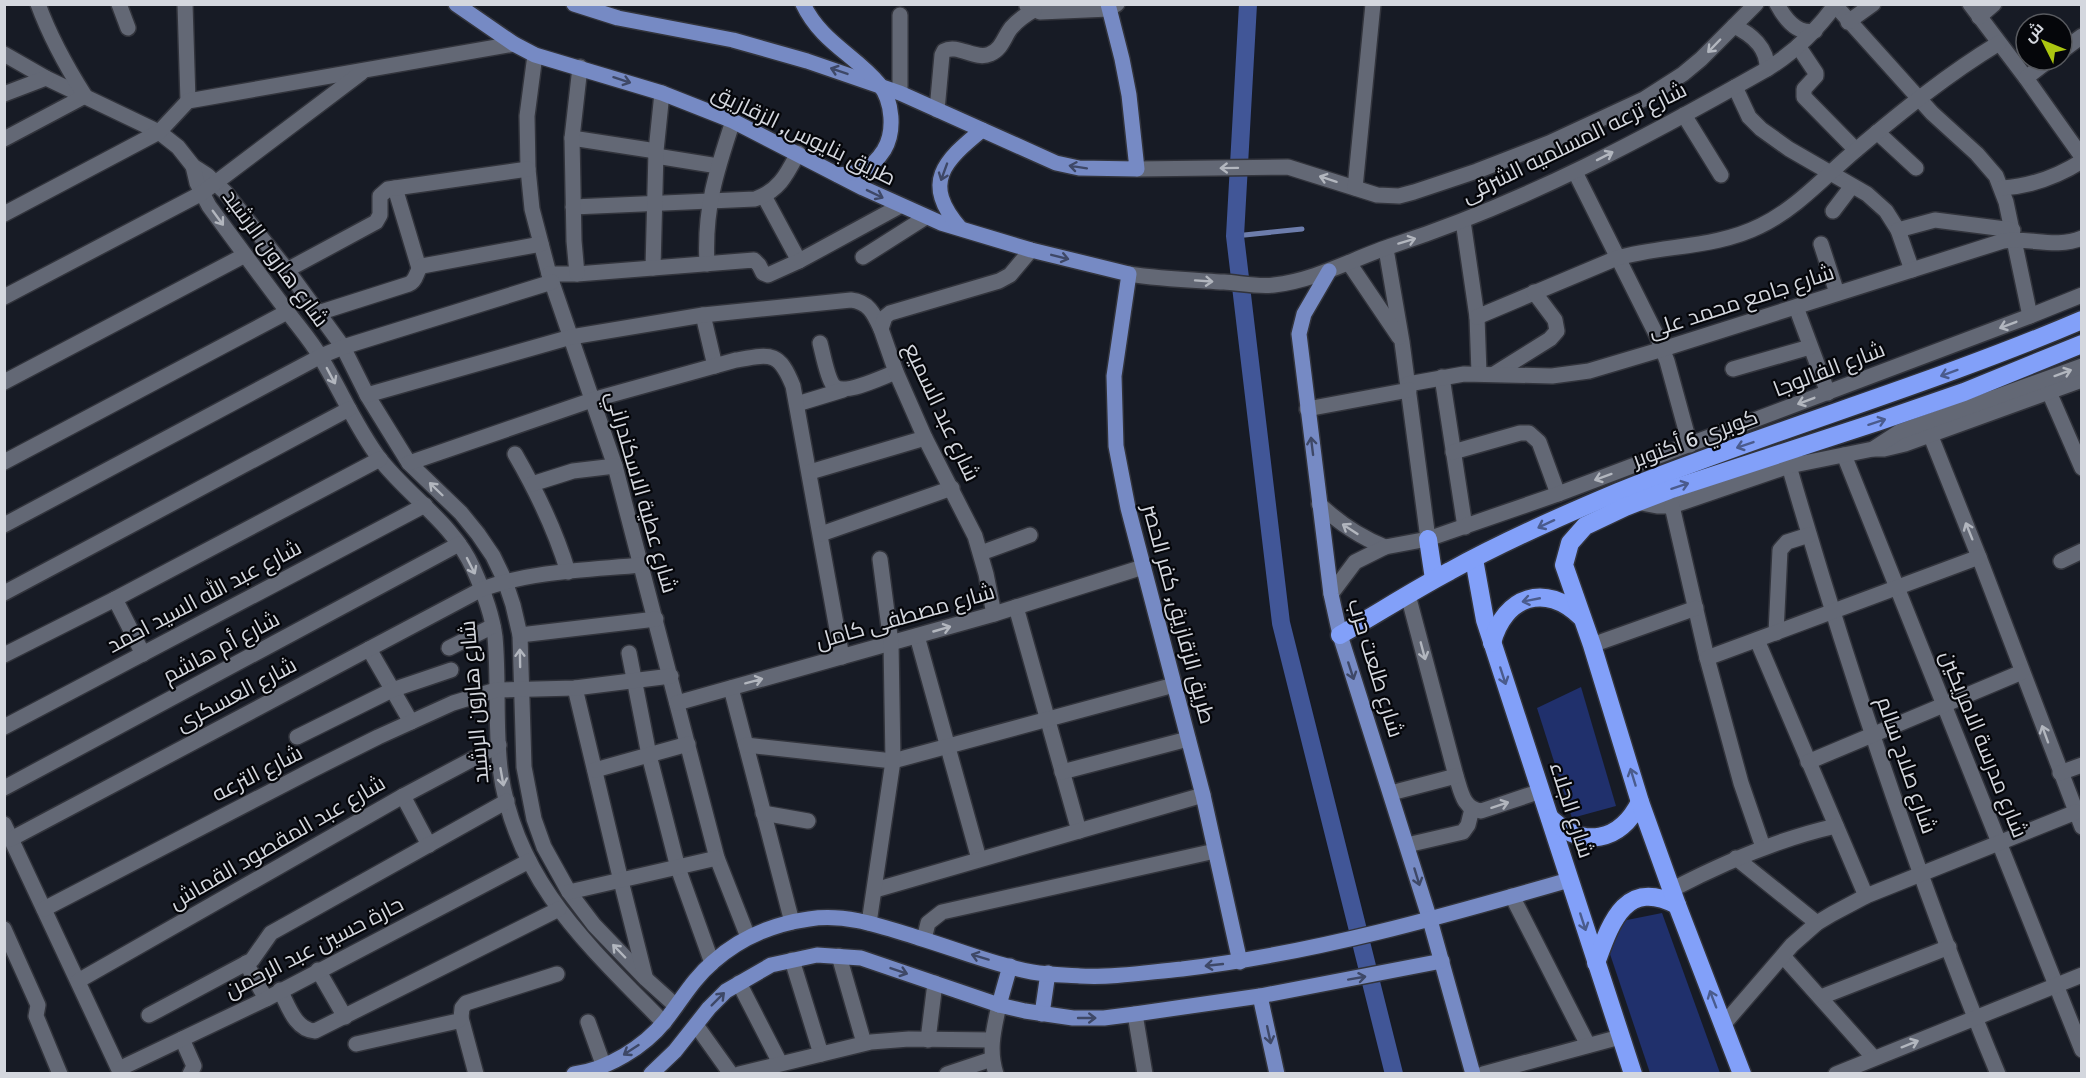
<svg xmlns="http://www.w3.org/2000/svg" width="2086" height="1078" font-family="Signika,Cairo,sans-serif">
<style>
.green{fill:#20306c}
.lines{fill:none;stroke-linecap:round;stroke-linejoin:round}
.stream{stroke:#6d7dac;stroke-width:5}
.canal{stroke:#415697;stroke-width:18}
.minor-casing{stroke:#32343c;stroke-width:18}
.major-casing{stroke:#32343c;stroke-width:18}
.highway-casing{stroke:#32343c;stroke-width:21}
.minor{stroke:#636875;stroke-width:15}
.major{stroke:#768ac4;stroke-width:15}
.highway{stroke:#82a0f9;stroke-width:18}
.oneway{stroke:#b2b6be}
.oneway2{stroke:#3e4867}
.oneway3{stroke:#4a5b8d}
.labels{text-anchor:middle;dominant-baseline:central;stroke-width:4.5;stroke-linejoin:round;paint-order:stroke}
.street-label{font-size:22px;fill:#d4d7de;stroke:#05060a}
</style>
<rect width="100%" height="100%" fill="#171b25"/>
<g class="green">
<polygon points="1581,687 1616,806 1572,818 1537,708"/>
<polygon points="1662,913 1720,1073 1650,1073 1610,954 1622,921"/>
</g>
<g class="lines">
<polyline class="stream" points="1235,236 1302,229"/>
<polyline class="canal" points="1248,4 1235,236 1281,623 1394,1074"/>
<defs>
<g id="minor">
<polyline points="119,4 128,28"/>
<polyline points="185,4 188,101"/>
<path d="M1777,4c8,15 20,31 38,27"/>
<polyline points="1834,4 1932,113 1977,154 1996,176 2006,202 2030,316"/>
<polyline points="1970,4 2026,78 2082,157"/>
<polyline points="1027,6 1040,12 1109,9 1117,4"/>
<polyline points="900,15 900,93"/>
<polyline points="1979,17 1994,4"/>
<polyline points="1848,22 1873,4"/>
<path d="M1734,26c17,8 34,22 33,43"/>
<polyline points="1798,46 1816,73 1816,76 1804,89 1804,97 1856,150"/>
<polyline points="2062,51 2082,36"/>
<polyline points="4,54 46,78 159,132 178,147 193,166 207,175 226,193 287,270 343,347 367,395 409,463 461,513 478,534 493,556 505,581 513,605 520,635 524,767 534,819 544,847 569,892 594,925 646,979 676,1006"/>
<polyline points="535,55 527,116 528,169 532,209 549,274 615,466 717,858 748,937"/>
<polyline points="2026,78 2049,60"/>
<polyline points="1735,87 1749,117 1761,129 1789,149 1867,194 1886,211 1898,230 1912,270"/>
<polyline points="4,94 46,78"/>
<path d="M937,110l5,-55 2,-4c14,-8 31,10 46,3 12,-5 14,-17 21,-26 7,-8 14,-13 23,-18"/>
<polyline points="1684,115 1721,175"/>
<polyline points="1877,132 1916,168"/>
<polyline points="572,138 656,151"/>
<path d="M4,139l81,-43c-19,-30 -35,-59 -47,-92"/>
<polyline points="656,156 718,166"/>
<path d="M193,166l4,17 12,23c25,34 50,68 75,101 12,17 27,33 37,51 20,33 35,69 58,100 29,38 74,65 94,110 10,22 19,45 22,69 4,43 0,87 5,131 14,112 89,178 164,255"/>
<polyline points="1137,169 1288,167 1377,195 1399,196 1414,192 1477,171 1549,143 1644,99 1683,74 1701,59 1756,4"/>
<polyline points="1575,172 1657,336 1667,361 1690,445"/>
<polyline points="395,188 419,268"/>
<polyline points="1355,188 1373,4"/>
<path d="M2002,188c30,-2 55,-11 80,-27"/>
<polyline points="764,196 799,261"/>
<path d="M573,207l182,-8c24,-8 32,-25 43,-46"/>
<polyline points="1833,211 1852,186"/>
<polyline points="4,214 159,132 188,101 514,44"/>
<polyline points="1463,221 1477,317 1479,373"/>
<polyline points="1898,230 1935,220 2013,230"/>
<polyline points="1821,244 1837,293"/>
<polyline points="1386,249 1402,342 1428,539"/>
<polyline points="863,257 926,217"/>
<polyline points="1349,263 1399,337"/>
<path d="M707,264c-3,-55 9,-92 26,-143"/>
<polyline points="653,268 656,151 662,93"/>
<polyline points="287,270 376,222 380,215 380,196 388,189 528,169"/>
<polyline points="549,274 577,274 754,260 759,265 763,273 768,275 799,261 900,206"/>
<polyline points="577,274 574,241 572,138 580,67"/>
<path d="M1129,274c31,5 63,6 95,8 16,1 34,5 50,3 43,-5 80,-27 120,-40 132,-43 253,-108 373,-176 28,-17 50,-39 69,-65"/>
<polyline points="4,297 202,193 361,73"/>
<polyline points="1796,307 1828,393"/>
<path d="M318,313l91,-29c9,-4 6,-13 13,-18l119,-22"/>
<polyline points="703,315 715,366"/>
<path d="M1477,317l140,-59c47,-13 99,-10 143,-32 36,-17 65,-50 96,-76 46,-39 92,-76 143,-107"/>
<path d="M820,343c3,11 7,34 13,42 10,12 49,-8 63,-13"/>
<polyline points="1733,369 1810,347"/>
<polyline points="1494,374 1550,339 1557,331 1555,320 1534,292"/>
<polyline points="1442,377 1465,527"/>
<polyline points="4,382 245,255"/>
<path d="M1408,384l56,-10 88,2 37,-5 74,-22 340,-108c27,-4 52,8 79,-3"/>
<polyline points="2049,392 2082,468"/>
<path d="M367,395l204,-58 132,-22 148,-15c18,2 23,14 30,29"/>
<polyline points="797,404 843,390"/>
<polyline points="1307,409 1409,390"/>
<polyline points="1930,434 1979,557 2082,827"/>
<polyline points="1873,449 1884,449 1905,444 2082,380"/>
<polyline points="1453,452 1520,433 1529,433 1539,442 1558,494"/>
<path d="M515,454c22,38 40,75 53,118"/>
<polyline points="1844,455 2082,1050"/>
<polyline points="4,462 287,312"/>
<path d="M409,463l183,-63 144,-40c35,-6 43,-9 57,26l49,271"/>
<path d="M1789,466c60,206 127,410 209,608"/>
<polyline points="810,472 925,438"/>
<polyline points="532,484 573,471 615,466"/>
<polyline points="1636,502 1657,506 1672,506 1789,466 1873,449 1899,432 2082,366"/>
<path d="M1319,504c20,19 41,33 66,43"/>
<polyline points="1672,506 1707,658 1741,783 1763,847"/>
<polyline points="4,525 321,356 343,347 552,282"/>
<polyline points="821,534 952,488"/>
<polyline points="981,553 1030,535"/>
<polyline points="2061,561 2082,551"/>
<polyline points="4,593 349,409"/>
<polyline points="1331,594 1355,562 1385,547 1428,539 1558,494 2030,316 2082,295"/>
<path d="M1408,595l48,181c5,15 7,33 25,35l60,-20"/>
<polyline points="115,599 143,654"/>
<polyline points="1016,607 1079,831"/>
<polyline points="994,614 986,574 975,536 925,438 896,372 881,329 885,317 890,313 999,281 1010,275 1031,250"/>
<polyline points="1776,633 1780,550 1787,542 1809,535"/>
<polyline points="520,635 656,619"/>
<polyline points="917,636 979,859"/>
<polyline points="1757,640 1866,896"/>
<polyline points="1592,645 1696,608"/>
<polyline points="449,648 493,626"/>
<polyline points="369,649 411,722"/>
<polyline points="629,653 649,755 678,868 712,963"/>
<polyline points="4,655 115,599 380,459"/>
<polyline points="1707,658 1979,557"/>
<polyline points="575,688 621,881 645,976"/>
<polyline points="731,688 792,922"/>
<polyline points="677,703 994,614 1143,567"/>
<polyline points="4,727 425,505"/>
<polyline points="297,737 392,690 451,670"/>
<polyline points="746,745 893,761 1174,685"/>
<polyline points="1808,762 2022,672"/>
<polyline points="595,770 688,744"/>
<polyline points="1062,772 1188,739"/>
<polyline points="2060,773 2082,765"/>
<polyline points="4,788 459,544"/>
<polyline points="1391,793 1456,776"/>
<polyline points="403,796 429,845"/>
<polyline points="763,813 808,821"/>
<polyline points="4,824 121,1074"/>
<path d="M11,839l471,-250c50,-18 106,-19 159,-24"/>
<polyline points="1407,845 1463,832 1468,825 1472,809"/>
<polyline points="1736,858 1817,923"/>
<path d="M1673,889c52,-27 105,-50 163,-63"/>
<polyline points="875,890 1203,795"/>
<polyline points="569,892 717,858"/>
<polyline points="1512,896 1588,1045"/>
<polyline points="44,909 312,770 378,737 453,703 496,690 575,688 671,676"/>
<polyline points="869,923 893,761 891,643 880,559"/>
<polyline points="4,929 38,1005 36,1016 60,1074"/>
<polyline points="924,939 928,923 942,912 1215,851"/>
<polyline points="839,956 864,1043"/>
<polyline points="1783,956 1874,1058"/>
<polyline points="792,960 821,1054"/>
<polyline points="246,963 266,999"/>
<polyline points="318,970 345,1017"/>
<polyline points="78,981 403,796 499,745"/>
<polyline points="739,983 780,1063"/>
<path d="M280,990c8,15 15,40 35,41l244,-122"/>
<polyline points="1821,997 1949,947"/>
<polyline points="1135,1014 1145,1074"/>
<polyline points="149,1015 252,960 271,933 507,801"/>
<polyline points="461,1018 476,1074"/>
<polyline points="588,1022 603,1064"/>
<polyline points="696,1025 731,1074"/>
<polyline points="1723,1025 1792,945 1817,923 1832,914 1866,896 2076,812"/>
<polyline points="182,1039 194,1066 190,1074"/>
<polyline points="928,1040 935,983"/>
<polyline points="356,1044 458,1021 461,1018 462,1008 466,1003 557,974"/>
<polyline points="119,1069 266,999 529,861"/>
<polyline points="739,1074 871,1042 909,1039 992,1040"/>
<polyline points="947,1074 992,1059"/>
<path d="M996,1074c-8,-25 -2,-45 3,-69"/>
<polyline points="1483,1074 1620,1037"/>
<polyline points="1836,1074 2082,975"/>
</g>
<g id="major">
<polyline points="456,4 514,44 535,55 662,93 733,121 863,188 941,223 1031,250 1129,274 1114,376 1116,446 1128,508 1203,795 1240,962"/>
<polyline points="574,4 618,18 733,40 807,61 900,93 1056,163 1079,168 1137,169 1129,95 1122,59 1108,4"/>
<path d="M803,4c18,38 52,51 76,80 14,17 16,48 5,66 -13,20 -24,23 -46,25"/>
<path d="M960,228c-39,-45 -16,-67 22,-98"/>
<polyline points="1329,271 1304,314 1299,334 1331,594 1340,635 1430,920 1473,1074"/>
<polyline points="1260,996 1277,1074"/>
<polyline points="999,1005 1010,966"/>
<polyline points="1042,1014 1048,973"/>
<path d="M574,1074c34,-5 70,-27 91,-53 16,-20 28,-42 48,-59 27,-24 60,-38 96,-43 38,-6 74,8 110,19 37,11 75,27 113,34 16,3 33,3 48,4 34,2 68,-4 102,-7 133,-16 259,-52 387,-89"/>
<polyline points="651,1074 675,1051 709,1008 726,991 771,965 817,955 861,958 999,1005 1025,1011 1073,1018 1104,1018 1135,1014 1260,996 1442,961"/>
</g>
<g id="highway">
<polyline points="1428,539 1434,579"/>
<polyline points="1474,559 1485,620 1633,1074"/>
<path d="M1340,635c37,-21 72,-44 110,-64 54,-30 111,-55 168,-79 153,-62 312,-107 464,-172"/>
<path d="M1492,643c12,-47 54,-61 89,-26"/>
<path d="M1550,818c33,31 70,24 90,-16"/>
<path d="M1596,963c15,-41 29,-85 81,-58"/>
<polyline points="1742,1074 1677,905 1640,802 1592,645 1564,565 1570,543 1585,526 1625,507 1669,490 1880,421 1964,392 2082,344"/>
</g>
</defs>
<use href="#minor" class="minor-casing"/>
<use href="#major" class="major-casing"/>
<use href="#highway" class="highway-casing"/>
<use href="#minor" class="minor"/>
<use href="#major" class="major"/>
<use href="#highway" class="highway"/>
</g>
<defs><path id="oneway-shaft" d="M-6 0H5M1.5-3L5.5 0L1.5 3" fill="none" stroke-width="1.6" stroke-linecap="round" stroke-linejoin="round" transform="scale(1.5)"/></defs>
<g class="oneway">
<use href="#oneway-shaft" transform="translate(1714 46) rotate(134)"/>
<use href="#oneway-shaft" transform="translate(1605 156) rotate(-27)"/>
<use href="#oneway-shaft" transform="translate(1229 168) rotate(179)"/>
<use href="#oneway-shaft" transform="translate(1328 179) rotate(-162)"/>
<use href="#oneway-shaft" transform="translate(218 218) rotate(54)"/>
<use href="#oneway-shaft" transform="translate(1407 241) rotate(-17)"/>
<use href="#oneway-shaft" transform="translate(1204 281) rotate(4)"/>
<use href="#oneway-shaft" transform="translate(2008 325) rotate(159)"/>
<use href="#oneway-shaft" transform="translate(2063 373) rotate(-20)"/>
<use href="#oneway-shaft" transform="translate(331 376) rotate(62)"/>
<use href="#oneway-shaft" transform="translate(1806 401) rotate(159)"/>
<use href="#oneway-shaft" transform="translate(1603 477) rotate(160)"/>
<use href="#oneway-shaft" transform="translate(436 489) rotate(-136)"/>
<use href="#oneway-shaft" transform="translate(1350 529) rotate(-147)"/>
<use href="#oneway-shaft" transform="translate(1969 531) rotate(-112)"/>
<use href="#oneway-shaft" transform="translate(471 566) rotate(63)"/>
<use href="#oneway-shaft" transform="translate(942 629) rotate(-16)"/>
<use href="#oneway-shaft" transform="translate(1423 651) rotate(75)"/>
<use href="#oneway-shaft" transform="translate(520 658) rotate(-91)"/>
<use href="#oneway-shaft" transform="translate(754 681) rotate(-15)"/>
<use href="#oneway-shaft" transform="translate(2045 734) rotate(-110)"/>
<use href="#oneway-shaft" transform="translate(502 777) rotate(80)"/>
<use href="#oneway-shaft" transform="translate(1500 805) rotate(-18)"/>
<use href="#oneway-shaft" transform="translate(619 951) rotate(-134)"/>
<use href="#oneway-shaft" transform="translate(1910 1044) rotate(-22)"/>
</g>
<g class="oneway2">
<use href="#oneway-shaft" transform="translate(839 71) rotate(-161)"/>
<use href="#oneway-shaft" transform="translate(622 80) rotate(18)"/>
<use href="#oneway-shaft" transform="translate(1078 167) rotate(-171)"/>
<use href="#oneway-shaft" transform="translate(944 172) rotate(110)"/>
<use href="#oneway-shaft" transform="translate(875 194) rotate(26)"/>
<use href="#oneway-shaft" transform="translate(1060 257) rotate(14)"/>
<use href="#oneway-shaft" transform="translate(1312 446) rotate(-97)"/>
<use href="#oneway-shaft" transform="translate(1351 671) rotate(72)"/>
<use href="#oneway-shaft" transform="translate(1417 877) rotate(73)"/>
<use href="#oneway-shaft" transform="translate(980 957) rotate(-163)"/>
<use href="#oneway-shaft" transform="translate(1214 965) rotate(174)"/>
<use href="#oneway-shaft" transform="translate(899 971) rotate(19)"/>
<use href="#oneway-shaft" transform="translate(1357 978) rotate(-10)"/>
<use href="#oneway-shaft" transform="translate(718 999) rotate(-45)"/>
<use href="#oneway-shaft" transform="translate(1087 1018)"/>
<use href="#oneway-shaft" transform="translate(1269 1035) rotate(78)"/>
<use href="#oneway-shaft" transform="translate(631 1050) rotate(147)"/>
</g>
<g class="oneway3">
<use href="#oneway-shaft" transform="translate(1949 373) rotate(160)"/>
<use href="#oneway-shaft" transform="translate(1877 422) rotate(-18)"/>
<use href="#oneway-shaft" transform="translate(1745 445) rotate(161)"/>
<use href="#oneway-shaft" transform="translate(1680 486) rotate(-18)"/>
<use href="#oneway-shaft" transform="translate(1546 524) rotate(155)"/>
<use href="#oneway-shaft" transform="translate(1531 600) rotate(169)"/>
<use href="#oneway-shaft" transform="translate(1503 676) rotate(72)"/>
<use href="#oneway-shaft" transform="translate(1633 777) rotate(-107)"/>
<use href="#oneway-shaft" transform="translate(1583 922) rotate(72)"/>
<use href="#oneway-shaft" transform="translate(1713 999) rotate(-111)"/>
</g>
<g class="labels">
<g class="street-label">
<text transform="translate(804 135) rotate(26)">طريق بنايوس, الزقازيق</text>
<text transform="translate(1574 142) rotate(-26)">شارع ترعه المسلميه الشرقى</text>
<text transform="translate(276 258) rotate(54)">شارع هارون الرشيد</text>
<text transform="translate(1741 301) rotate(-18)">شارع جامع محمد على</text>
<text transform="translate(1829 369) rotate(-21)">شارع الفالوجا</text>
<text transform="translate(942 412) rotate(65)">شارع عبد السميع</text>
<text transform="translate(1695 438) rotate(-20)">كوبري 6 أكتوبر</text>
<text transform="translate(642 492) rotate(74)">شارع عطية الاسكندراني</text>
<text transform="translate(204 596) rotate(-28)">شارع عبد الله السيد احمد</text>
<text transform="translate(1179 614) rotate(75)">طريق الزقازيق, كفر الحصر</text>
<text transform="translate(905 616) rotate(-16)">شارع مصطفى كامل</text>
<text transform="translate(221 647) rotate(-28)">شارع أم هاشم</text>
<text transform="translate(1376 668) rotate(73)">شارع طلعت حرب</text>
<text transform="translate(236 694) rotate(-28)">شارع العسكرى</text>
<text transform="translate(474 702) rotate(-95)">شارع هارون الرشيد</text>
<text transform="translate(1984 744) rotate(68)">شارع مدرسة الامريكين</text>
<text transform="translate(1907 765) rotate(71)">شارع صلاح سالم</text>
<text transform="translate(257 773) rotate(-27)">شارع الترعه</text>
<text transform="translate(1572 810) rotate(72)">شارع الجلاء</text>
<text transform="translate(277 842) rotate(-30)">شارع عبد المقصود القماش</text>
<text transform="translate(314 947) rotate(-27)">حارة حسين عبد الرحمن</text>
</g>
</g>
<rect width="2086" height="1078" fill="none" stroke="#d4d7de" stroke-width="12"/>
<g transform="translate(2044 42) rotate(313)"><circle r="28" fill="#05060a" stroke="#585a5f" stroke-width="1.5"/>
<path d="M0-4.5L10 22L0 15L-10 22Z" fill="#acc611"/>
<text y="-9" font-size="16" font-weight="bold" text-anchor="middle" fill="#d4d7de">ش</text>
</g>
</svg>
